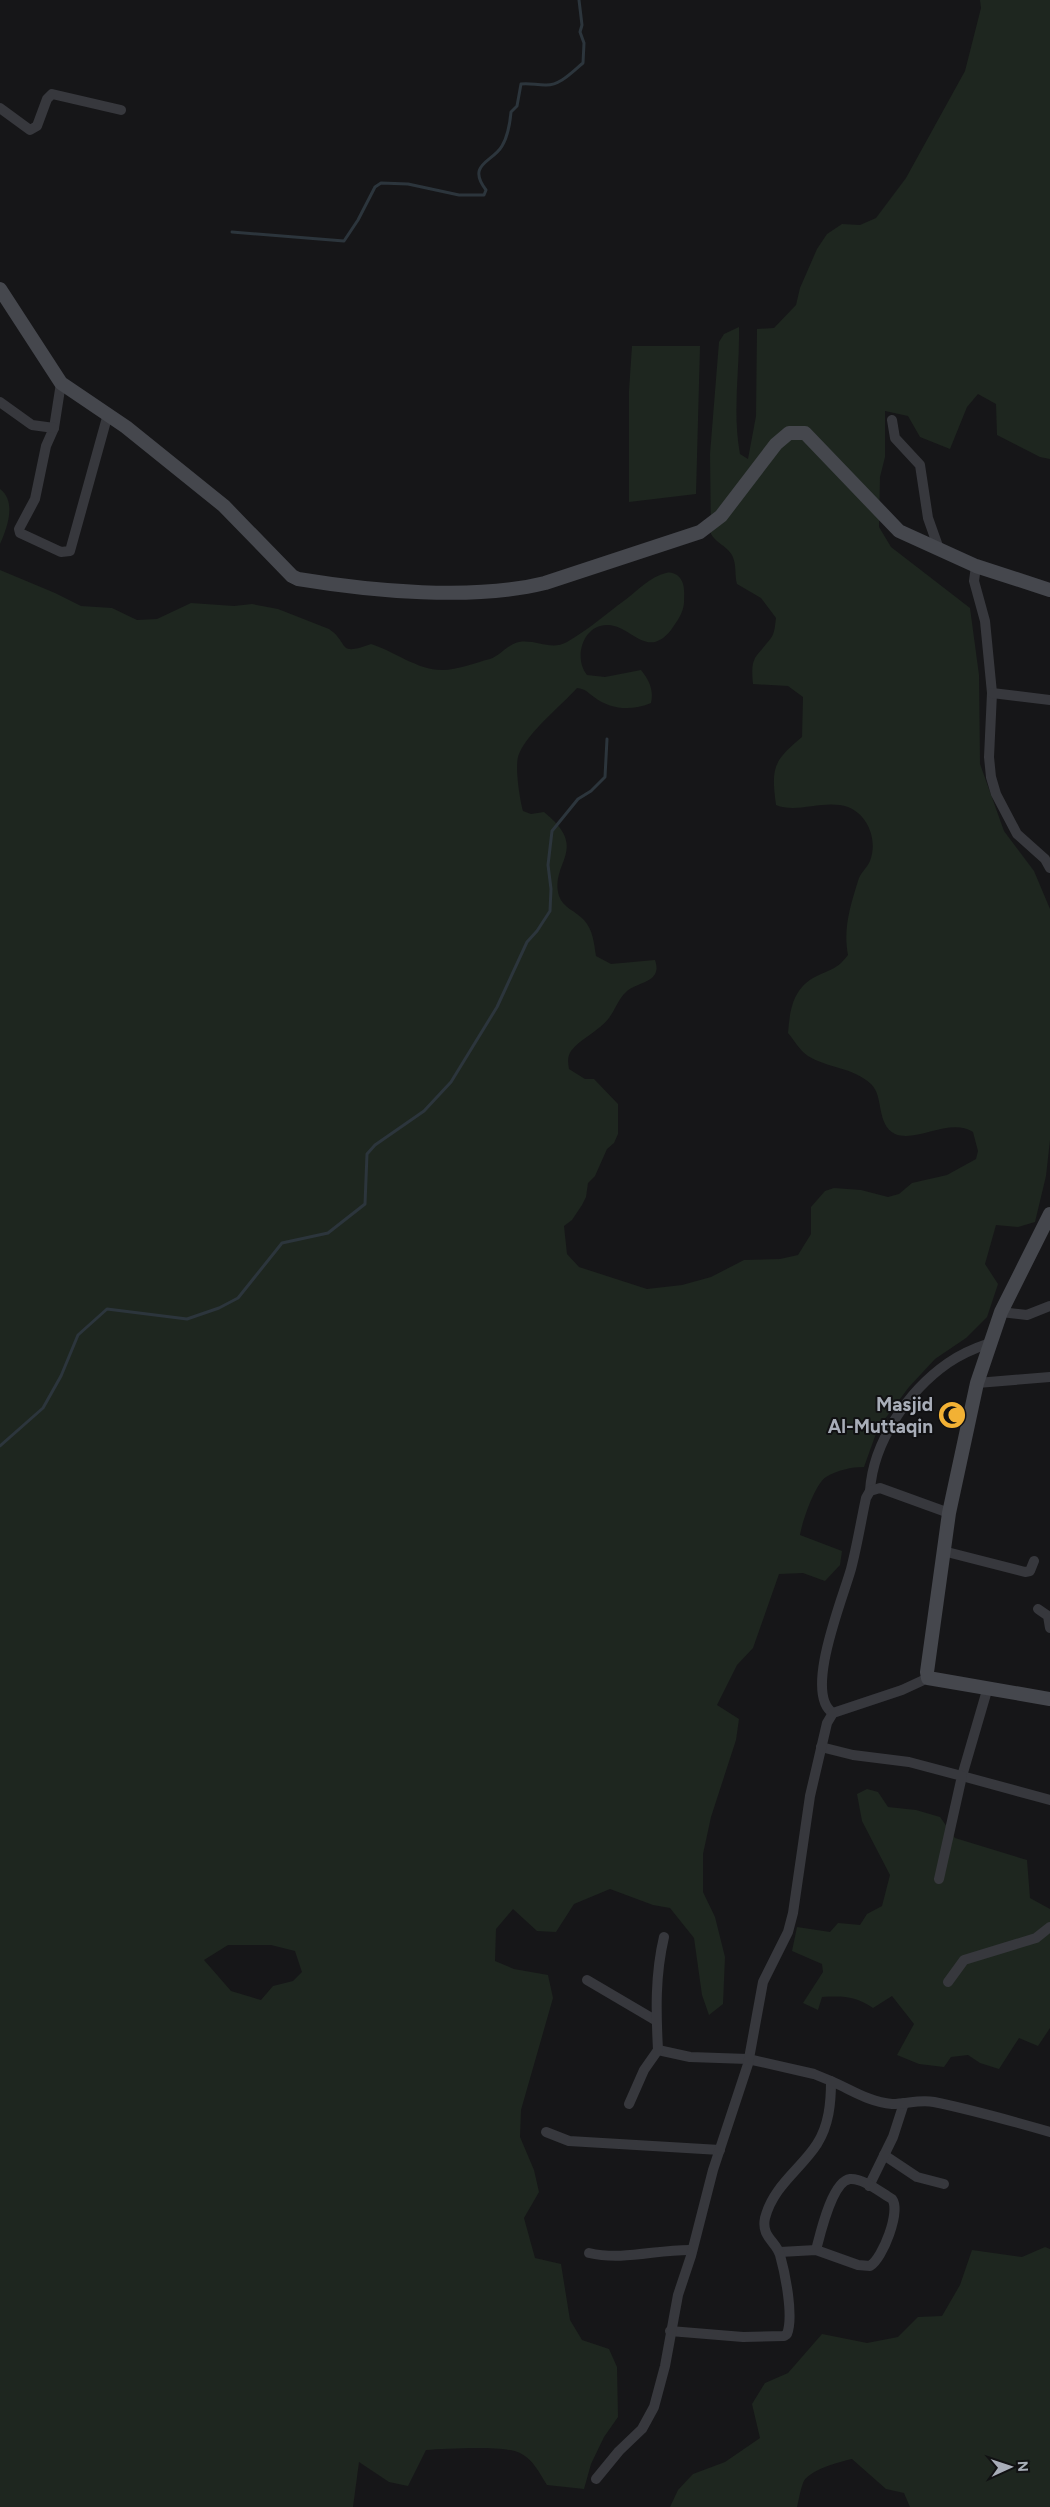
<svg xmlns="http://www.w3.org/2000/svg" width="1050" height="2507" font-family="Figtree,sans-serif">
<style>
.green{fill:#1e261f;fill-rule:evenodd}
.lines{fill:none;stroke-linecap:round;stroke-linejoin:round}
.stream{stroke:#2c353c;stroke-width:3}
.minor{stroke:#37383d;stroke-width:10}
.secondary{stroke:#45474d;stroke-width:14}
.labels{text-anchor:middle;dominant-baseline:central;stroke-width:4;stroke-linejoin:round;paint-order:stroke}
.poi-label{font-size:19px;font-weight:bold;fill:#a8adb8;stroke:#111113;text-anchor:end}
</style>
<rect width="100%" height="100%" fill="#161618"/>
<g class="green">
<path d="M980,0h70v459l-10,-2 -43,-22 -1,-31 -18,-10 -11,13 -17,42 -30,-12 -12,-21 -23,-5v46l-5,20 -1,50 12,20 79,61 9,67 1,89 24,67 30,40 16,38v231l-4,36 -11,46 -17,5 -22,-2 -11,39 13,20 -11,33 -21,21 -31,21 -26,28 -31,41 -14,39c-13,0 -26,3 -38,10 -11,7 -24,45 -26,58l42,16 -2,14 -15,16 -22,-8 -24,1 -26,74 -16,17 -20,40 22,14 -3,21 -25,77 -8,37v38l12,25 10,40 -2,47 -14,11 -7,-20 -8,-57 -24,-30 -17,-3 -43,-16 -36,15 -18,28 -19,-1 -24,-22 -17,20 -1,32 19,8 34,6 5,23 -32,112 -1,27 14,33 5,22 -15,26 11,40 26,6 9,56 12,20 27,9 8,18 1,50 -14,20 -13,27 -7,25 -37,-4c-7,-11 -14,-26 -27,-32 -17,-8 -73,-4 -94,-3l-18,36 -19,-4 -30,-20 -6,45h-353v-1937l55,23 26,13 31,2 25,12 20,-1 34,-16 43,3 18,-2 26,5 51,20c21,14 7,28 42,15 23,7 46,26 71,26 16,0 32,-7 48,-11 10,-3 18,-15 29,-17 17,-3 32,9 48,0 21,-12 39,-28 58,-42 12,-9 26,-24 41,-27 5,-1 7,0 11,2 9,7 7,18 7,28 -1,11 -7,18 -13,27 -24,30 -39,-4 -63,-5 -25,-1 -35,33 -21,50l18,2 36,-7c8,10 13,20 10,33 -19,8 -40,7 -57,-6 -7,-5 -8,-8 -17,-9 -16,18 -49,44 -58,66 -5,11 1,46 4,57l8,3 13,-2c47,38 5,50 15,84 4,12 17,15 25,24 9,10 10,23 12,36l15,8 44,-4c8,23 -17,21 -29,32 -7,6 -11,18 -17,26 -10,13 -29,21 -38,33 -4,6 -3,12 -2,18l16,10h9l24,25v30l-4,9 -7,6 -12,27 -7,7 -2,14 -4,8 -10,15 -8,6 3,28 12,13 68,22 35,-4 29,-8 33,-17 36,-1 18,-4 13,-21v-27l14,-16 9,-3 27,2 27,7 11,-3 13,-11 35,-8 29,-16 2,-8 -5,-19c-23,-15 -56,11 -78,2 -19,-9 -11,-38 -24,-50 -18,-17 -44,-16 -63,-28 -8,-5 -14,-16 -20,-23 2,-26 6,-47 31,-58 15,-7 19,-7 29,-20 -5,-26 2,-48 10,-74 2,-8 9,-13 12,-20 8,-21 -2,-46 -22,-54 -24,-8 -51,7 -72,-2 -5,-37 -3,-44 26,-68l1,-40 -15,-11 -35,-2c-3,-29 3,-26 18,-46 4,-5 4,-14 5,-20l-15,-20 -24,-14c-3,-12 1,-24 -9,-34 -6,-6 -12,-8 -17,-16l-1,-80 9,-112 5,-8 15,-7c1,42 -7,84 1,127l8,5 8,-43 1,-87 17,-1 22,-23 4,-17 17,-39 10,-15 15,-10 18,1 16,-7 30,-40 59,-107 16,-63zM228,1945h43l24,6 7,21 -9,9 -20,5 -12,14 -30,-9 -27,-31z"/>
<polygon points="632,346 700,346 696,494 629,502 629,391"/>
<path d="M0,489c17,13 7,39 0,55z"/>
<path d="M867,1789l11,3 10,15 28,3 24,7 15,21 72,22 3,38 20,11v119l-12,18 -19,-8 -20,31 -19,-6 -12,-8 -17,2 -7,10 -25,-3 -22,-9 17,-31 -22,-28 -19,12c-18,-12 -29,-12 -51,-11l-4,13 -15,-7 20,-31 -1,-8 -30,-13 5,-24 33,5 8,-9 22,2 7,-11 15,-8 8,-31 -28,-54 -5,-27z"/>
<path d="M1045,2247l5,2v258h-140l-6,-14 -18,-4 -34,-30c-13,3 -44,11 -49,24 -3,8 -4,16 -6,24h-127l8,-17 15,-16 32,-12 35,-24 -8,-34 13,-21 23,-10 34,-39 45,9 31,-6 20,-20 24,-1 18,-31 12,-35 50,7z"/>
</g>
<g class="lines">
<g class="stream">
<path d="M232,232l112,9 14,-21 17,-33 6,-4 27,1 51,11h25l2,-5c-20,-26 7,-28 16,-44 6,-10 8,-23 9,-34l6,-6 4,-22c9,-1 15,1 24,1 15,1 28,-14 38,-22l1,-20 -4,-11 2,-7 -3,-25"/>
<polyline points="0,1446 43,1408 61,1376 78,1335 107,1309 187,1319 219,1308 238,1298 282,1243 328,1233 365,1204 367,1154 375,1145 424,1111 451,1082 497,1007 527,942 537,931 550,911 551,889 548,865 552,831 578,799 591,791 605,777 607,739"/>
</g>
<g class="minor">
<polyline points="0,108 30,130 37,126 47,99 52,94 121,110"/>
<polyline points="61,383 54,428 46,446 35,499 19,529 20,533 61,552 70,551 108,414"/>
<polyline points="0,402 32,425 54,428"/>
<polyline points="892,420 895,438 920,465 928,518 939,549"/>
<polyline points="976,566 974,581 985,621 992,693 989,757 991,777 996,794 1017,834 1045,859 1050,868"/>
<polyline points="992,693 1050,700"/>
<polyline points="1001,1312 1027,1315 1050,1306"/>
<polyline points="977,1383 1050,1377"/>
<path d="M870,1491c3,-49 38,-100 78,-128 13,-9 27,-15 42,-20"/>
<polyline points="943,1551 1025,1572 1030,1571 1034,1561"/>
<polyline points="1038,1609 1048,1616 1050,1628"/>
<polyline points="988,1687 962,1776 1050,1800"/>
<path d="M833,1713c-30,-19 10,-115 18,-144 6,-23 10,-48 15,-71l4,-7 10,-3 69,25"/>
<polyline points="821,1747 853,1755 909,1762 962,1776 939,1879"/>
<polyline points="587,1980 655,2020"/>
<polyline points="948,1982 964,1960 1036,1938 1050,1927"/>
<polyline points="658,2050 690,2057 748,2059 814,2074 831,2081"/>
<path d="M629,2104l15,-34 14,-20c-2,-38 -3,-75 6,-113"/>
<polyline points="546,2132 569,2141 720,2150"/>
<polyline points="884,2155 917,2177 944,2184"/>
<polyline points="869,2186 893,2137 904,2103"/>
<path d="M780,2252l36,-2 42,15 12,1c13,-8 31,-55 22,-67 -12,-7 -29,-21 -42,-20 -18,2 -30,56 -34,71"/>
<path d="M589,2253c35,8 69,-4 103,-3"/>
<path d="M670,2331l73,6 41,-1 3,-2c7,-18 -2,-61 -7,-79 -4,-14 -19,-18 -15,-37 8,-32 36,-49 52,-74 12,-19 14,-41 14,-63 21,9 38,21 61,23 15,0 28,-5 42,-2 39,8 78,19 116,30"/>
<polyline points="596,2479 619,2451 642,2429 654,2407 665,2366 678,2295 691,2256 713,2170 748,2064 763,1982 788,1932 793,1913 810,1796 827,1723 833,1713 902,1690 928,1678"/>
</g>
<g class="secondary">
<path d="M0,289l61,94 65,44 98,79 68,70 6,3c73,12 175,22 247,4l155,-51 21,-16 55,-72 13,-11h16l94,98 77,35 74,24"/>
<polyline points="1050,1214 1001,1312 977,1383 949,1513 927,1672 928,1678 1050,1699"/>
</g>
</g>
<defs>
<symbol id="mosque-disc" viewBox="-11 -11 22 22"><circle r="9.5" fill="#f2b134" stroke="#111113"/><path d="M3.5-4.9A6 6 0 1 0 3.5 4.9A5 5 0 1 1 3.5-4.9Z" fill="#111"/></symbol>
</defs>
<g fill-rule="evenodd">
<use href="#mosque-disc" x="936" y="1399" width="32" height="32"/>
</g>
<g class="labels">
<g class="poi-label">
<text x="933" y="1404">Masjid<tspan x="933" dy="22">Al-Muttaqin</tspan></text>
</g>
</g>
<g transform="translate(1010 2467) rotate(87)" stroke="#111113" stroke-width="4" paint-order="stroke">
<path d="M0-4L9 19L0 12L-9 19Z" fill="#a8adb8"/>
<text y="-8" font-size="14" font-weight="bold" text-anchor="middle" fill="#a8adb8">N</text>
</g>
</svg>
